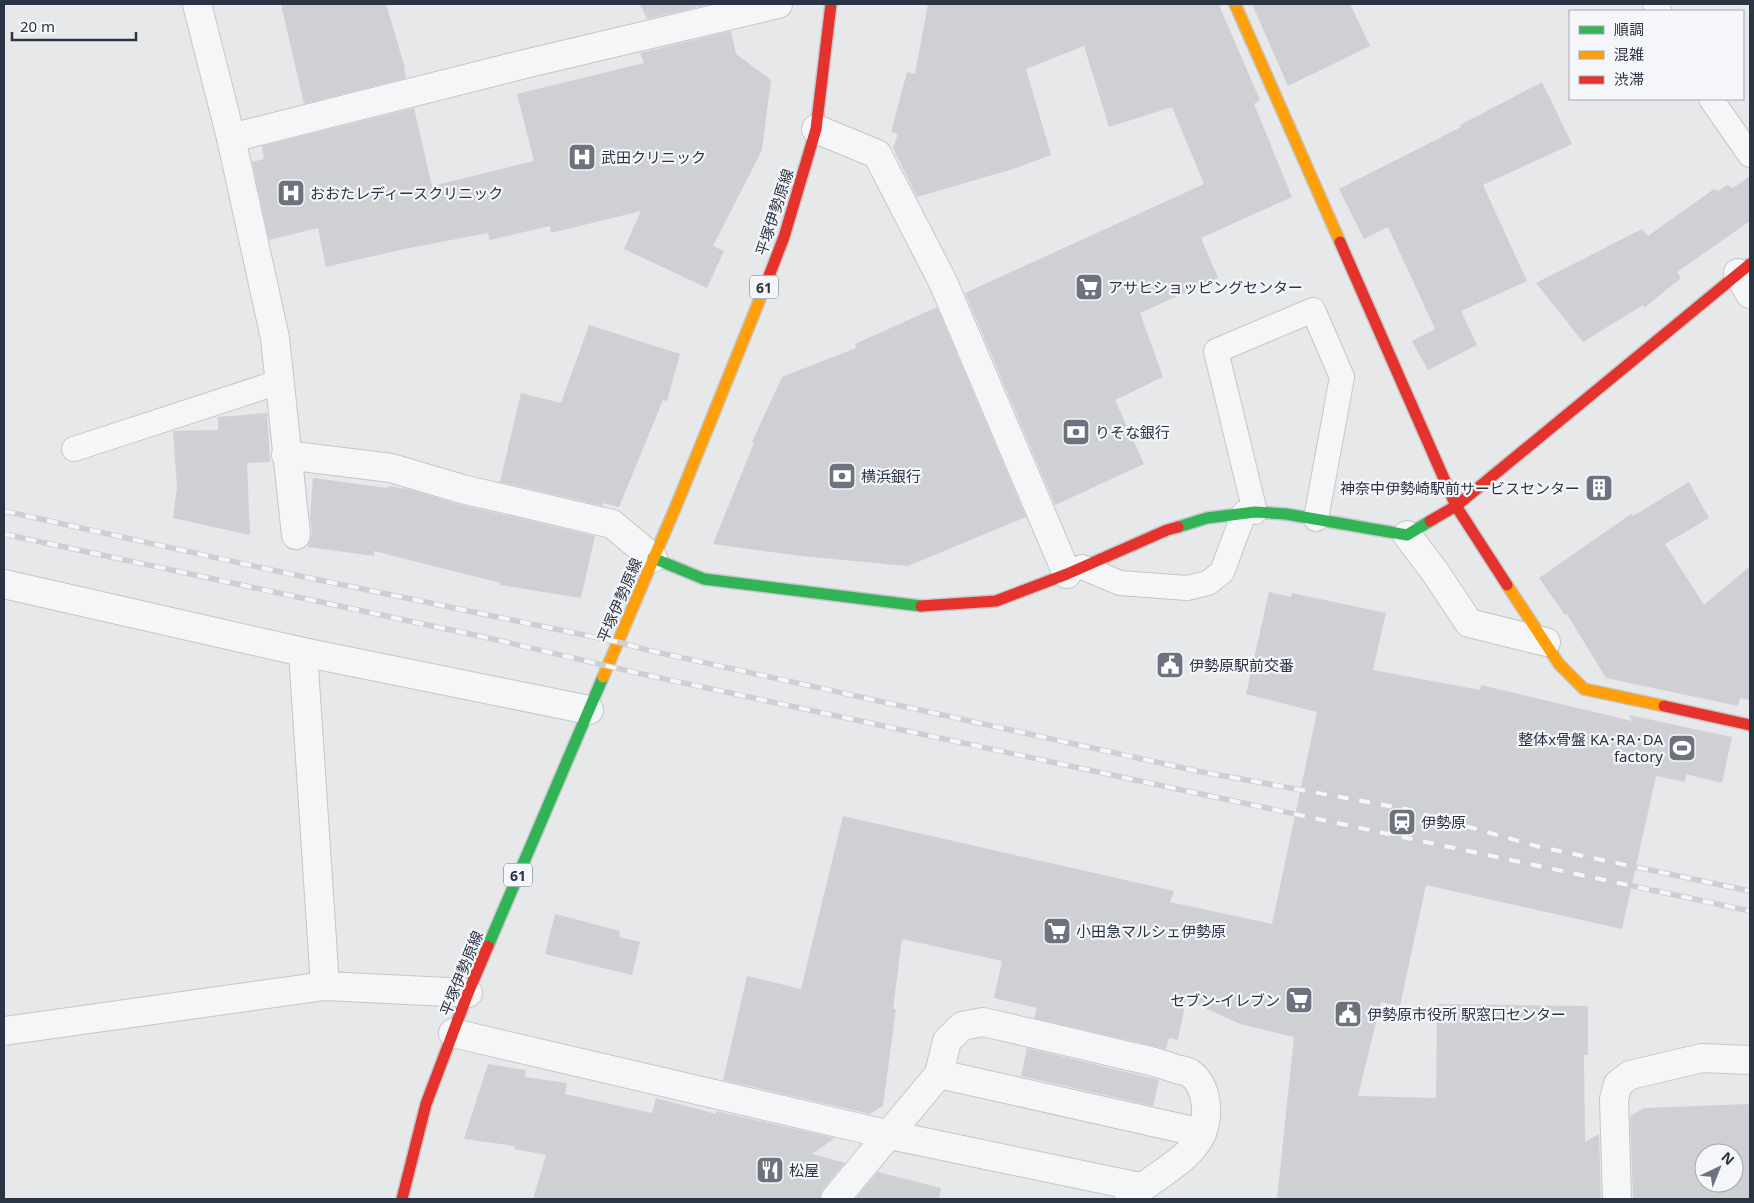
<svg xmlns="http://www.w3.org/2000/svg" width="1754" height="1203" font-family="'Noto Sans','Noto Sans JP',sans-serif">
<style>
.building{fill:#ced0d3;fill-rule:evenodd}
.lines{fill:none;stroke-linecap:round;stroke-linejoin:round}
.lane-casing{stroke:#c4c6c8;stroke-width:26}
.street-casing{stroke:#c4c6c8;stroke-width:30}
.fast-casing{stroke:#c4c6c8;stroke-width:14}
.slow-casing{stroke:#c4c6c8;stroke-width:14}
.jam-casing{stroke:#c4c6c8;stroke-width:14}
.lane{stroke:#f5f6f7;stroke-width:24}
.street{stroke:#f5f6f7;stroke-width:28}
.fast{stroke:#30b455;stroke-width:11}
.slow{stroke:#ff9f0a;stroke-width:11}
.jam{stroke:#e5322d;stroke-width:11}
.rail-casing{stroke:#cecfd2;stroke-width:5.5}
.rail{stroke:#f4f6f9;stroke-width:4;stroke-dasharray:11;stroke-linecap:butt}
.labels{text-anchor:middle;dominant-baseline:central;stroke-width:4.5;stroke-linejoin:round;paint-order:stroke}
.shield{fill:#f4f6f9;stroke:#676e7b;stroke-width:1}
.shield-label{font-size:14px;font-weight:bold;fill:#2b3445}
.poi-label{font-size:15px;fill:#2b3445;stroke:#f4f6f9;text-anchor:start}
.street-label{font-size:15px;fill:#2b3445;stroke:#f4f6f9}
</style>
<rect width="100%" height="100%" fill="#e6e8ea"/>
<g class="building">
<polygon points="281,4 386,4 405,68 404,69 406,78 304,104"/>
<polygon points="640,4 711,4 647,19"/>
<polygon points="928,4 1220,4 1221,10 1260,100 1254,104 1292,197 1201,238 1218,278 1140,313 1163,377 1115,400 1144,464 1055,505 965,293 1204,184 1172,107 1109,127 1084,46 1026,69 1051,155 1013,169 917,197 893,148 898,134 891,132 907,72 915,74"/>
<polygon points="1252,4 1350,4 1370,46 1288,86"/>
<polygon points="731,31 736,54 771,80 762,150 713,246 724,251 707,288 624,249 641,211 551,233 550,226 490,240 488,233 404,249 326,267 318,228 269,240 252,162 264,159 262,146 414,108 432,186 534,161 517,94 644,63 640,53"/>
<polygon points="1542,82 1572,144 1483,185 1527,281 1461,311 1477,345 1428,370 1412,341 1435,329 1388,227 1364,239 1339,189 1461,127 1460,125"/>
<polygon points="1750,176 1750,221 1677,272 1681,278 1644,308 1643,305 1583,342 1536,283 1642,229 1648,236 1714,189 1718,191 1727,185 1733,188"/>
<polygon points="937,307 1026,517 908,566 801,556 713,544 754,443 752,442 782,377 856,348 855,344"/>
<polygon points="589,325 680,354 667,401 663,400 619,507 603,503 603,506 500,482 521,393 561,403"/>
<polygon points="267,413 270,462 247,463 250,535 173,518 177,487 173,431 218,430 218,417"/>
<polygon points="313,478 388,488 389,486 411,490 458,504 595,536 581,598 500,585 501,583 374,551 374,556 308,547 312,534 310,518"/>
<polygon points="1689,482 1709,518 1665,544 1704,605 1750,566 1750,700 1740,698 1738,706 1606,678 1567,614 1565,615 1539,578 1631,514 1633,516"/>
<polygon points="1269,592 1291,597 1292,593 1386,613 1373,670 1480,690 1481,685 1632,721 1629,715 1732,737 1722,783 1686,774 1685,782 1656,776 1622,929 1426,885 1400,1006 1381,1002 1358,1096 1436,1098 1437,1004 1588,1006 1588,1055 1584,1055 1585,1142 1599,1134 1601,1199 1277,1199 1294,1037 1240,1024 1186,999 1178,1040 1169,1038 1166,1049 1034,1018 1037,1008 994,998 1002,961 902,939 893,1009 896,1009 883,1106 870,1114 723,1080 747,976 801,989 843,816 1174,891 1170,902 1272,924 1317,712 1246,694"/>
<polygon points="555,914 620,931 619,937 640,942 632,975 545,954"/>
<polygon points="1027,1048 1159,1080 1153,1106 1021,1076"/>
<polygon points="488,1064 526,1070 525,1077 567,1083 565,1094 652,1113 656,1098 716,1114 716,1111 835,1138 812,1154 845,1163 823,1189 820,1199 533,1199 546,1155 515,1149 515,1146 464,1139"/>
<path d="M1750,1104v95h-117l-3,-83 14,-8zM1704,1153h30v30h-30z"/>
<polygon points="878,1172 941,1188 939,1199 855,1199"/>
</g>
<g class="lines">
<defs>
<g id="lane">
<polyline points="1655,4 1659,11"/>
<polyline points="1711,99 1750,155"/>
<polyline points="74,449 279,382"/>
<polyline points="1255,512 1216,351 1313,310 1342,377 1316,519"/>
<polyline points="1082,567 1120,583 1187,588 1208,583 1222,572 1244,513"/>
</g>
<g id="street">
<polyline points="197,4 231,138 275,338 296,535"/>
<polyline points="816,129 877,154 943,282 1067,574"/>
<polyline points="231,138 529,63 778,4"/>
<polyline points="1738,273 1750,294"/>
<polyline points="286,455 391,468 462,489 612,524 653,558"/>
<polyline points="1407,535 1435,572 1469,623 1546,642"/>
<polyline points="4,584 303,652 589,710"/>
<polyline points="303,652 325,986"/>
<polyline points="4,1031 325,986 468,993"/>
<polyline points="453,1033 890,1135 1140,1187"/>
<polyline points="939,1074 1202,1133"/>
<path d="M835,1199l104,-125 8,-33 15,-15 21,-4c48,11 97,22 145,34 16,3 32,7 48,13 4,1 11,2 14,4 18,13 19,42 12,60 -13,30 -52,44 -73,66"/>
<polyline points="1617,1199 1614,1099 1618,1084 1630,1075 1702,1058 1750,1060"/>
</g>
<g id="fast">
<polyline points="1178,527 1207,518 1255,512 1286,514 1407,535 1430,521"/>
<polyline points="653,558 704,579 921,606"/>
<polyline points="488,946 603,677"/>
</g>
<g id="slow">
<polyline points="1235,4 1340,242"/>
<polyline points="1507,585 1559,664 1584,689 1664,706"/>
<polyline points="603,677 679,499 764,289"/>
</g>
<g id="jam">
<polyline points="1340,242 1456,506 1507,585"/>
<polyline points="764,289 784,237 816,129 831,4"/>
<polyline points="1430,521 1456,506 1750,264"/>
<polyline points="921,606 996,601 1067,574 1167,530 1178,527"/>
<polyline points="1664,706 1750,725"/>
<polyline points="402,1199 426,1104 468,993 488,946"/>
</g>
</defs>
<use href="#lane" class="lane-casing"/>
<use href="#street" class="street-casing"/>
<use href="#fast" class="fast-casing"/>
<use href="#slow" class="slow-casing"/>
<use href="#jam" class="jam-casing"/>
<use href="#lane" class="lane"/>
<use href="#street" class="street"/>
<use href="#fast" class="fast"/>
<use href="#slow" class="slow"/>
<use href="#jam" class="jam"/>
<defs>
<g id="rail">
<polyline points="4,511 281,572 618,642 647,650 1197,771 1406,809 1540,847 1750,891"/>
<polyline points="4,534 493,639 637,673 1182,790 1750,911"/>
</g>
</defs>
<use href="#rail" class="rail-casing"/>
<use href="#rail" class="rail"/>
</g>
<defs>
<symbol id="hospital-square" viewBox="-11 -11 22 22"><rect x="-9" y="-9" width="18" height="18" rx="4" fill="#6c737f" stroke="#f4f6f9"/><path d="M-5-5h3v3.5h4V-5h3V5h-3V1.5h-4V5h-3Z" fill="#fff"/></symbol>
<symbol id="supermarket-square" viewBox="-11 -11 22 22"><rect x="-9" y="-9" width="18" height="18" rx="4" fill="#6c737f" stroke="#f4f6f9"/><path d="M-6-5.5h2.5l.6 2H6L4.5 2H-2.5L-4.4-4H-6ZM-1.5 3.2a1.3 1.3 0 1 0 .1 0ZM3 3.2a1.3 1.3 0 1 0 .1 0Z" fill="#fff"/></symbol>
<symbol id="bank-square" viewBox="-11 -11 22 22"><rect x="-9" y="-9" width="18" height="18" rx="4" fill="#6c737f" stroke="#f4f6f9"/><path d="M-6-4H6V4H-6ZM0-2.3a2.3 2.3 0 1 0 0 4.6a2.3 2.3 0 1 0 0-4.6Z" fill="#fff"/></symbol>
<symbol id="building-square" viewBox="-11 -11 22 22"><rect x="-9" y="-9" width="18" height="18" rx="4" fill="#6c737f" stroke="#f4f6f9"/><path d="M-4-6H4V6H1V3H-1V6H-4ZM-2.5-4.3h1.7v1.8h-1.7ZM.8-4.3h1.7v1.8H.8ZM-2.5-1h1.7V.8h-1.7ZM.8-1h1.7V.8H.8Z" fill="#fff"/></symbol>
<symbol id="civic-square" viewBox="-11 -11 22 22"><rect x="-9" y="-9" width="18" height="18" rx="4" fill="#6c737f" stroke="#f4f6f9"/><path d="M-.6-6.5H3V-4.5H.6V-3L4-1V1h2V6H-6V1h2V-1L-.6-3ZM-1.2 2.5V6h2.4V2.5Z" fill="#fff"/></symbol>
<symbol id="stadium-square" viewBox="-11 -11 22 22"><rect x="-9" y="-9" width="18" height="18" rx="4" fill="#6c737f" stroke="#f4f6f9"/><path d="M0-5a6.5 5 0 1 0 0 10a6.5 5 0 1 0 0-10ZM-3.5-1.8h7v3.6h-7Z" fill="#fff"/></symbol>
<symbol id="station-square" viewBox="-11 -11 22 22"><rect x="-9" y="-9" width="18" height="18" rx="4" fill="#6c737f" stroke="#f4f6f9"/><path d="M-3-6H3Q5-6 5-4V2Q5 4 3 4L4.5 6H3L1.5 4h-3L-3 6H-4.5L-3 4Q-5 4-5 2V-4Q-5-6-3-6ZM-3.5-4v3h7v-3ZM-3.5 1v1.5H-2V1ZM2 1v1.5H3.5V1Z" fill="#fff"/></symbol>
<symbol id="restaurant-square" viewBox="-11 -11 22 22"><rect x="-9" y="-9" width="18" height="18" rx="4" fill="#6c737f" stroke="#f4f6f9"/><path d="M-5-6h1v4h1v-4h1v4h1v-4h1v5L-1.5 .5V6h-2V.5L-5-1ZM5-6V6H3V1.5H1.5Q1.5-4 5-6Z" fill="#fff"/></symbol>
</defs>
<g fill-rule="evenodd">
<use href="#hospital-square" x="566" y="141" width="32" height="32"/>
<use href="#hospital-square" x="275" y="177" width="32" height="32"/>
<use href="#supermarket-square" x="1073" y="271" width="32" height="32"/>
<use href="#bank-square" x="1060" y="416" width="32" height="32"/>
<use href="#bank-square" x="826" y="460" width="32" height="32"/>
<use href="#building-square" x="1583" y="472" width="32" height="32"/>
<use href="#civic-square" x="1154" y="649" width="32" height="32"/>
<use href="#stadium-square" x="1666" y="732" width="32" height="32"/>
<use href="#station-square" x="1386" y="806" width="32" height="32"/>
<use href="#supermarket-square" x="1041" y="915" width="32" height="32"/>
<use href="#supermarket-square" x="1283" y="984" width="32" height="32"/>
<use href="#civic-square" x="1332" y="998" width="32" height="32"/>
<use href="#restaurant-square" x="754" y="1154" width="32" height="32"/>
</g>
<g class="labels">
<g class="shield">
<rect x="750" y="275.5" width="28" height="23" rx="4"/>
<rect x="504" y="863.5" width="28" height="23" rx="4"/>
</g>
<g class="shield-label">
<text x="764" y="287">61</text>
<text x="518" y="875">61</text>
</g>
<g class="poi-label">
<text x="601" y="157">武田クリニック</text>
<text x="310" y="193">おおたレディースクリニック</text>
<text x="1108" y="287">アサヒショッピングセンター</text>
<text x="1095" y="432">りそな銀行</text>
<text x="861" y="476">横浜銀行</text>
<text x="1580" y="488" text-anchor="end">神奈中伊勢崎駅前サービスセンター</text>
<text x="1189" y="665">伊勢原駅前交番</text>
<text x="1663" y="739" text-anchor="end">整体x骨盤 KA･RA･DA<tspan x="1663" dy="17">factory</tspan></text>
<text x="1421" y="822">伊勢原</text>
<text x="1076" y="931">小田急マルシェ伊勢原</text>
<text x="1280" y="1000" text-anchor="end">セブン-イレブン</text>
<text x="1367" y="1014">伊勢原市役所 駅窓口センター</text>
<text x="789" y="1170">松屋</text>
</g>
<g class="street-label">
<text transform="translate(774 212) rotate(-72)">平塚伊勢原線</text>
<text transform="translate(619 600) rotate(-67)">平塚伊勢原線</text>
<text transform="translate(461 973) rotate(-68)">平塚伊勢原線</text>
</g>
</g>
<rect width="1754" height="1203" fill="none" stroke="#2b3445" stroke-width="10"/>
<rect x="1569" y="10" width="175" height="90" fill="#f4f6f9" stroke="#a4a8b1"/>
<rect x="1579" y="26" width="25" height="8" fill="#30b455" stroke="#a4a8b1"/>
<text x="1614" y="35" font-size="15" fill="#2b3445">順調</text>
<rect x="1579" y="51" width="25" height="8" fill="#ff9f0a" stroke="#a4a8b1"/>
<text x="1614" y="60" font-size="15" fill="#2b3445">混雑</text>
<rect x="1579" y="76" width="25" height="8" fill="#e5322d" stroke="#a4a8b1"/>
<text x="1614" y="85" font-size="15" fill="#2b3445">渋滞</text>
<g transform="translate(1719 1168) rotate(43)"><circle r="24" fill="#f4f6f9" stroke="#a4a8b1"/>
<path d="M0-4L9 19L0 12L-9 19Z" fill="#6c737f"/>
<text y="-8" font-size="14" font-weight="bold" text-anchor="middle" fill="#2b3445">N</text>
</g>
<path d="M12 32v8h124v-8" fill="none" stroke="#2b3445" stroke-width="2.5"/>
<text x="20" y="32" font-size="15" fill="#2b3445" stroke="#f4f6f9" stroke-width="4" paint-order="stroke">20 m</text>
</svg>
